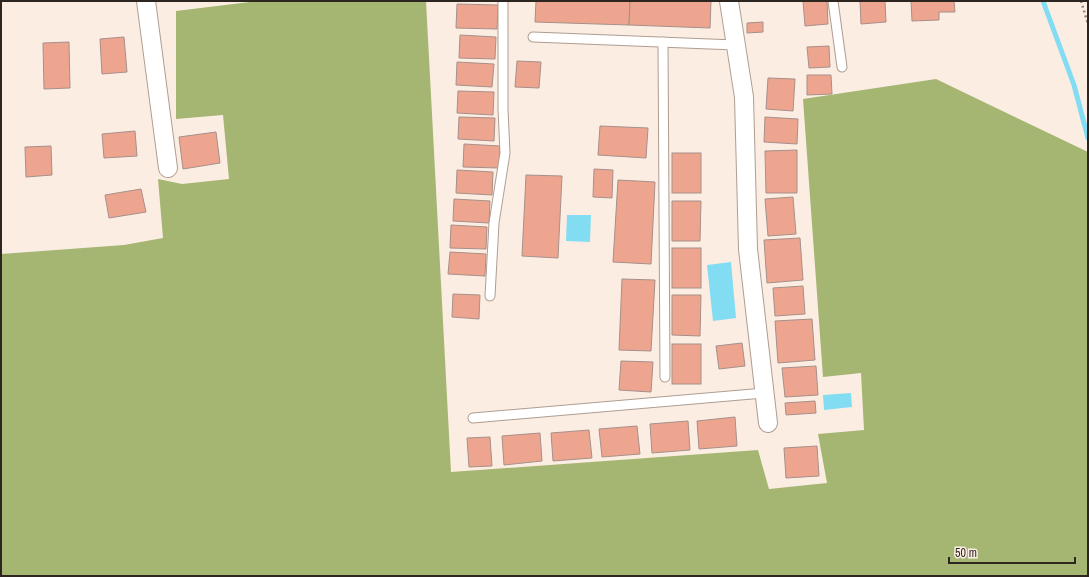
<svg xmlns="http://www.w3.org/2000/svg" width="1089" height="577" font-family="'Archivo Narrow',sans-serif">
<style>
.forest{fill:#a5b673}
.water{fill:#82ddf3}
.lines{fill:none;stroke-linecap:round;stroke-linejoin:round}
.stream{stroke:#82ddf3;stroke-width:5}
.building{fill:#eea590;stroke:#a6908a}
.service-casing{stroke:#af9d91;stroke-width:11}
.minor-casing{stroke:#af9d91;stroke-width:20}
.path{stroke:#8f857d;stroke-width:2.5;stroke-dasharray:2 3;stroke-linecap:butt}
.service{stroke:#fff;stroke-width:9}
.minor{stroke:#fff;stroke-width:18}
</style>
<rect width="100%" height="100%" fill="#fcede2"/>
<polygon class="forest" points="259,1 426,1 451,472 758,450 769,489 827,483 818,434 864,430 861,373 823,377 803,99 936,79 1088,152 1088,576 1,576 1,254 124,245 163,238 158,179 182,184 229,179 223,115 176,119 176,11"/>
<g class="water">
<polygon points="567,215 591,215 590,242 566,241"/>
<polygon points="731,262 736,318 713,321 707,265"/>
<polygon points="851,393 852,407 824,410 823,395"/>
</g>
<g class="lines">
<polyline class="stream" points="1043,1 1074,85 1088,138"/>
</g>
<g class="building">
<polygon points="536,1 630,1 629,25 535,22"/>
<polygon points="630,1 711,1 710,28 629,25"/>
<polygon points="803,1 827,1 828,24 805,26"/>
<polygon points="860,1 885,1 886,22 861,24"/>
<polygon points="911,1 954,1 955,12 939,12 939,20 912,21"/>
<polygon points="457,4 498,5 497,29 456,28"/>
<polygon points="763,22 763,32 747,33 747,23"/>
<polygon points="460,35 496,37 495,59 459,58"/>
<polygon points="124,37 127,72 102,74 100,39"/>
<polygon points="69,42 70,88 44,89 43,43"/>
<polygon points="829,46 830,67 809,68 807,47"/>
<polygon points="517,61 541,62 539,88 515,87"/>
<polygon points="457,62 494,64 492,87 456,85"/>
<polygon points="807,75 831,75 832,94 807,95"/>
<polygon points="768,78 795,79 793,111 766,109"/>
<polygon points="458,91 494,92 493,115 457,113"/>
<polygon points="459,117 495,118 494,141 458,139"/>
<polygon points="765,117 798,119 797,144 764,142"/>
<polygon points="600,126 648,128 646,158 598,155"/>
<polygon points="135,131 137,156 104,158 102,134"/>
<polygon points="216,132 220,163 183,169 179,137"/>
<polygon points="464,144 500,146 499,168 463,167"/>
<polygon points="51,146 52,175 26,177 25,147"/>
<polygon points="797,150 797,193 766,193 765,151"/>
<rect x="672" y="153" width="29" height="40"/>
<polygon points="594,169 613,170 612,198 593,197"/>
<polygon points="457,170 493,172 492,195 456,193"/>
<polygon points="526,175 562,176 558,258 522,256"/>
<polygon points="618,180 655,182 651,264 613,262"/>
<polygon points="141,189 146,212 109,218 105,195"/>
<polygon points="793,197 796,234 768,236 765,199"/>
<polygon points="454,199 490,201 489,223 453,221"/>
<polygon points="672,201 701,201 700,241 672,241"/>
<polygon points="451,225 487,227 486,249 450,248"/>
<polygon points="800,238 803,280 767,283 764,240"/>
<rect x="672" y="248" width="29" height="40"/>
<polygon points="450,252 486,254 485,276 448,274"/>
<polygon points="622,279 655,280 651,351 619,350"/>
<polygon points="803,286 805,314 775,316 773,288"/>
<polygon points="453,294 480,295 479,319 452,317"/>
<polygon points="672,295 701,295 700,336 672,335"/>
<polygon points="812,319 815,360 778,363 775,321"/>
<polygon points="742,343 745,366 719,369 716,346"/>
<rect x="672" y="344" width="29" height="40"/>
<polygon points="621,361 653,362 651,392 619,390"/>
<polygon points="816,366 818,395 785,397 782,368"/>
<polygon points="815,401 816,413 786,415 785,403"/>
<polygon points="735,417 737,446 699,449 697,421"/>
<polygon points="688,421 690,450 652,453 650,424"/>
<polygon points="637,426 640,454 602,457 599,429"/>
<polygon points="589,430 592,458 553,461 551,433"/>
<polygon points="540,433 542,461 504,465 502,436"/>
<polygon points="490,437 492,466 469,467 467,438"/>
<polygon points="817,446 819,476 786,478 784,448"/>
</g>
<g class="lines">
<defs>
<g id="service">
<polyline points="833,1 842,67"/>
<polyline points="533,37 735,45"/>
<polyline points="663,42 665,377"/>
<polyline points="490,296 494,223 505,153 503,109 503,1"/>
<polyline points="473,418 765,393"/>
</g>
<g id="minor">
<polyline points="146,1 168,168"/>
<polyline points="729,1 744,97 748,249 768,423"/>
</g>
</defs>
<use href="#service" class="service-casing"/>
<use href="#minor" class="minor-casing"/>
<polyline class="path" points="1081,1 1088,24"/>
<use href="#service" class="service"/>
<use href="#minor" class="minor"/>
</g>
<rect width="1089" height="577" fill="none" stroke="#2c2520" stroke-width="4"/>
<path d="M949 557v6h126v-6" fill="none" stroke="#2c2520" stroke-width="2"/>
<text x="955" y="557" font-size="12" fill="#2c2520" stroke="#fcede2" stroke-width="3" paint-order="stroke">50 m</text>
</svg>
